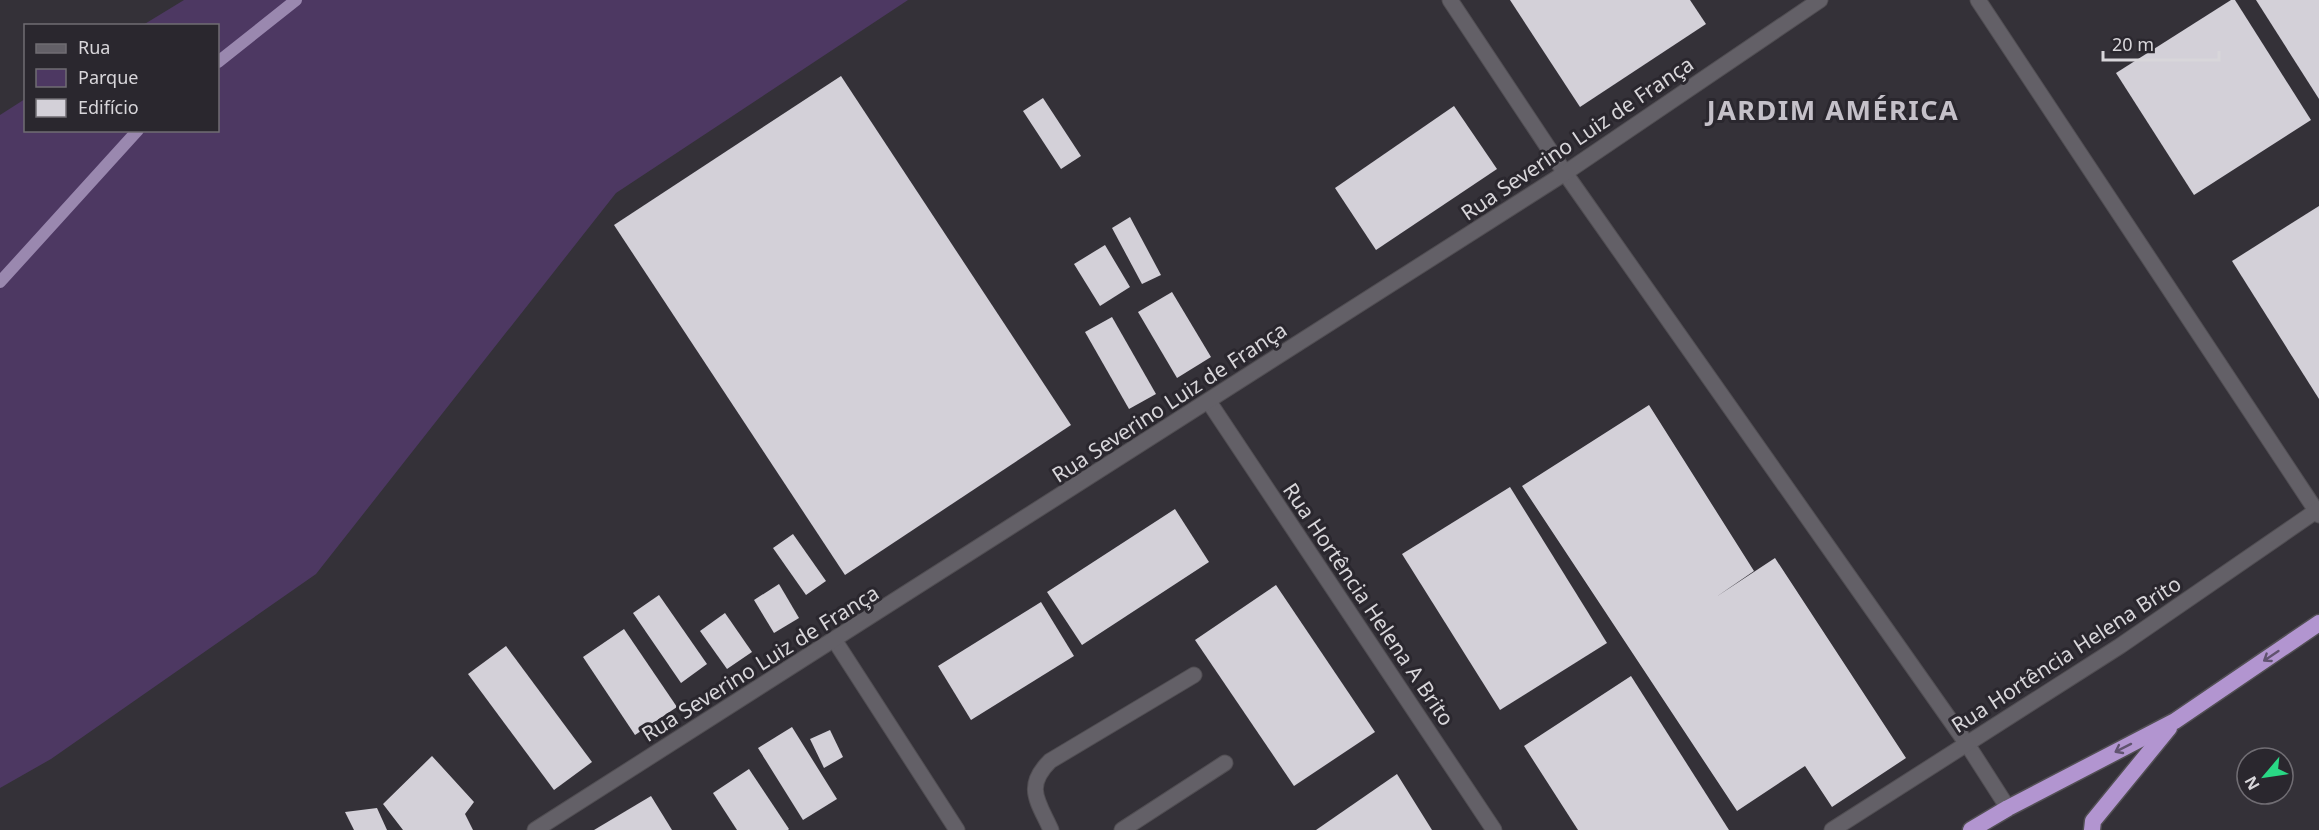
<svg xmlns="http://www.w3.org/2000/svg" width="2319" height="830" font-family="'Noto Sans',sans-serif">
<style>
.green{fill:#4d3862}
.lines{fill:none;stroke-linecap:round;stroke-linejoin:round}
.stream{stroke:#9a88af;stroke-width:12}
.building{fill:#d3d0d8}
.service-casing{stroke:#514e53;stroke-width:17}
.minor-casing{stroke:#514e53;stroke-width:17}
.trunk-casing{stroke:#514e53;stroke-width:19}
.service{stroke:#636067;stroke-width:15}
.minor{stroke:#636067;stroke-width:15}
.trunk{stroke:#b295d0;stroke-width:16}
.oneway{stroke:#60536f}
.labels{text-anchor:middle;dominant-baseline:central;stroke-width:6;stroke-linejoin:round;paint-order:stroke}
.street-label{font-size:21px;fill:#d8d6da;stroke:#2a272e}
.district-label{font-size:27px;font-weight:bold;letter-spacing:1.5px;fill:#c5c1c9;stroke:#2a272e}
</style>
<rect width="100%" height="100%" fill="#343138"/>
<polygon class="green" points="184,0 908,0 616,193 316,574 51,759 0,788 0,115 25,99 26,130 218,130 218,26 143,25"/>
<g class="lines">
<g class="stream">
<polyline points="218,62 296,0"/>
<polyline points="0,282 138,130"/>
</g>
</g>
<g class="building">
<polygon points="1510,0 1690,0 1706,24 1580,107"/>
<polygon points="2231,0 2235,0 2311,120 2194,195 2116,73"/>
<polygon points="2256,0 2319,0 2319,99"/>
<polygon points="841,76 1071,425 845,575 614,225"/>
<polygon points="1043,98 1081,156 1061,169 1023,111"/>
<polygon points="1454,106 1497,169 1376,250 1335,188"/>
<polygon points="2319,206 2319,399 2232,261"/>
<polygon points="1130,217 1161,275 1142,284 1112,228"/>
<polygon points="1105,245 1130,287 1100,306 1074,264"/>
<polygon points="1172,292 1211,357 1177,378 1138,312"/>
<polygon points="1112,317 1156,394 1129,409 1085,332"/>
<polygon points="1649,405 1754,571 1716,597 1775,558 1906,758 1832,807 1805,766 1737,811 1522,486"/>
<polygon points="1510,487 1607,643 1500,710 1402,554"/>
<polygon points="1175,509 1209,562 1082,645 1047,592"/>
<polygon points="793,534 826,581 806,595 773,548"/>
<polygon points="779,584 799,618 774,633 754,600"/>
<polygon points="1276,585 1375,732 1294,786 1195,640"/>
<polygon points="659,595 707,664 681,683 633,613"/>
<polygon points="1041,602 1074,656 971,720 938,666"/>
<polygon points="725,613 752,652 727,669 700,631"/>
<polygon points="624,629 677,707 635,735 583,657"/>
<polygon points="506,646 592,762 554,790 468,674"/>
<polygon points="1631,676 1729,830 1578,830 1524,746"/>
<polygon points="792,727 837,799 803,820 758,748"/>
<polygon points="830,730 843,757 824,768 810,739"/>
<polygon points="432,756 474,802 465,814 473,830 403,830 383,804"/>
<polygon points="749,769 789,829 788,830 737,830 713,793"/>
<polygon points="1397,774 1432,830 1316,830"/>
<polygon points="651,796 672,830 594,830"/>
<polygon points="377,808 387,830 354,830 345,812"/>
</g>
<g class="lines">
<defs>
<g id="service">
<path d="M1051,830c-13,-29 -27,-43 -1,-69l144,-86"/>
<polyline points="1122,830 1225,763"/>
</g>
<g id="minor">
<polyline points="1450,0 1565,173 1967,744 2008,808"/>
<polyline points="1978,0 2319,515"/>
<polyline points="1209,402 1494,830"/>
<polyline points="835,641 957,830"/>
<polyline points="535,830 1565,173 1820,0"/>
<polyline points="1832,830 2120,646 2319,509"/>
</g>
<g id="trunk">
<polyline points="1971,830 2008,808 2175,721 2319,623"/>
<polyline points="2092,830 2093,821 2169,728"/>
</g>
</defs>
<use href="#service" class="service-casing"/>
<use href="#minor" class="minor-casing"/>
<use href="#trunk" class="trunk-casing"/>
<use href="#service" class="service"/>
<use href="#minor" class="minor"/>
<use href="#trunk" class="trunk"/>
</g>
<defs><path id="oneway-shaft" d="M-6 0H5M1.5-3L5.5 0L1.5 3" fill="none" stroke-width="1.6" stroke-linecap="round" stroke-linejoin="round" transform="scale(1.5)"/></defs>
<g class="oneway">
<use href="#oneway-shaft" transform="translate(2271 656) rotate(146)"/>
<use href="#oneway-shaft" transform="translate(2123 748) rotate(153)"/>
</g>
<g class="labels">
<g class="street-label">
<text transform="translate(1577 138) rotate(-34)">Rua Severino Luiz de França</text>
<text transform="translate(1169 402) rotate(-33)">Rua Severino Luiz de França</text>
<text transform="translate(1369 604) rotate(56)">Rua Hortência Helena A Brito</text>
<text transform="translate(2066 654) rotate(-33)">Rua Hortência Helena Brito</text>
<text transform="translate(760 663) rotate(-32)">Rua Severino Luiz de França</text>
</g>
<g class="district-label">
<text x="1833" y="109">JARDIM AMÉRICA</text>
</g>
</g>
<rect x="24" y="24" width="195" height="108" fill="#2a272e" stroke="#706d73" stroke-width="1.5"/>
<rect x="36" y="44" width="30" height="9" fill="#636067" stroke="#706d73" stroke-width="1.5"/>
<text x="78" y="54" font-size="18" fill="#d8d6da">Rua</text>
<rect x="36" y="69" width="30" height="18" fill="#4d3862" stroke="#706d73" stroke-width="1.5"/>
<text x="78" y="84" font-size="18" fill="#d8d6da">Parque</text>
<rect x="36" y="99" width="30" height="18" fill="#d3d0d8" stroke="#706d73" stroke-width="1.5"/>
<text x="78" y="114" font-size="18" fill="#d8d6da">Edifício</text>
<g transform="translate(2265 776) rotate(241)"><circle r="28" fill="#2a272e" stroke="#706d73" stroke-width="1.5"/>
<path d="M0-4.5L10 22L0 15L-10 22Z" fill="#29d885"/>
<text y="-9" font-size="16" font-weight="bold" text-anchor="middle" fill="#d8d6da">N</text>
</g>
<path d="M2103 51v9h116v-9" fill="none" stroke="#d8d6da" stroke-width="3"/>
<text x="2112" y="51" font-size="18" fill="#d8d6da" stroke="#2a272e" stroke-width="4.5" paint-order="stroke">20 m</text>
</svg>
